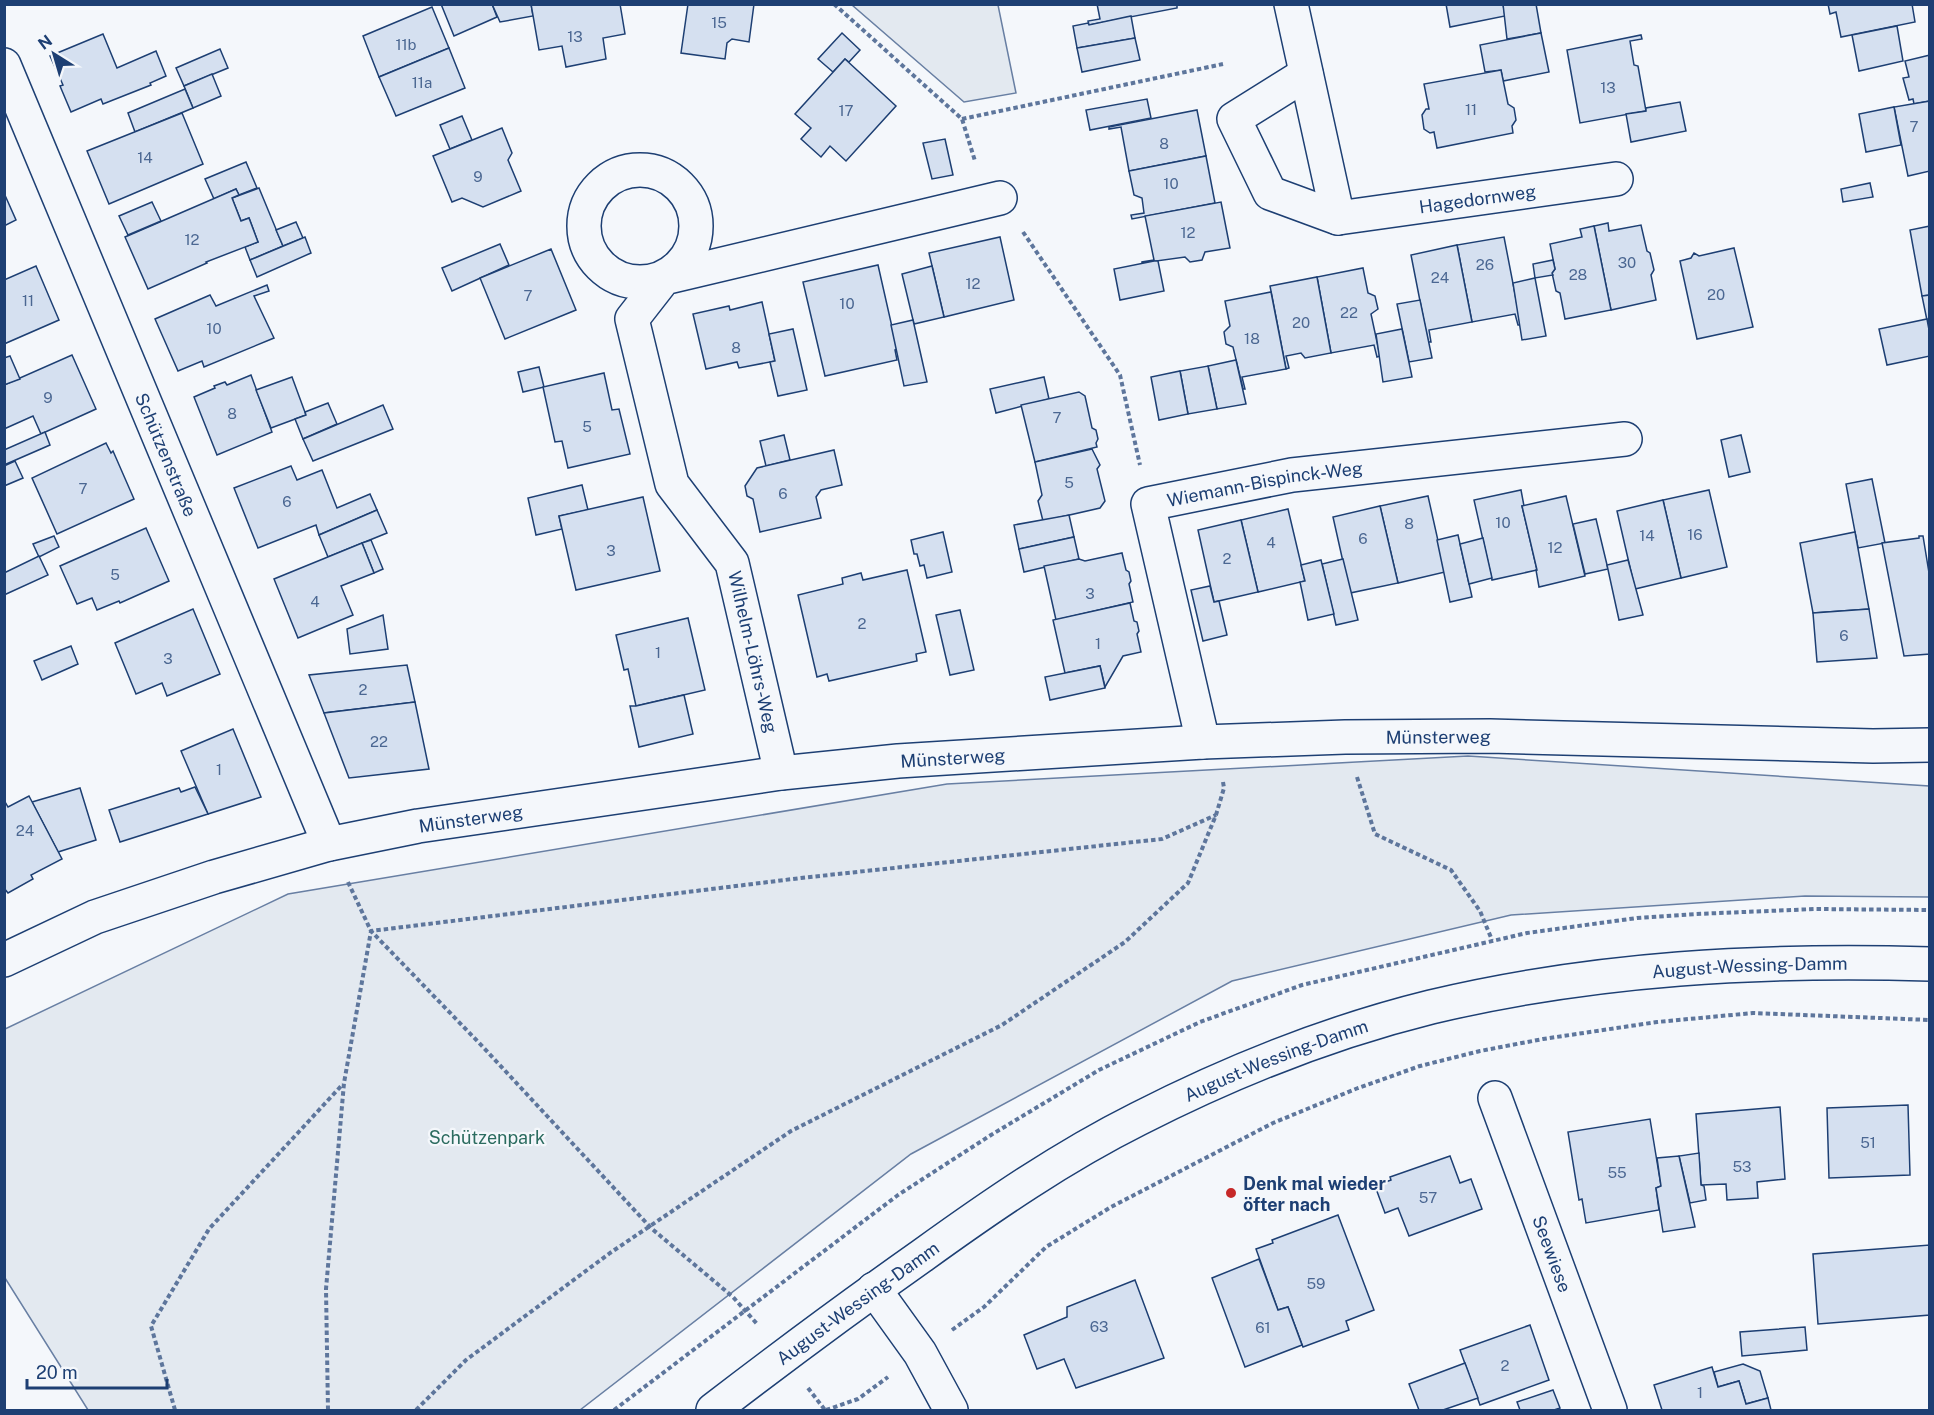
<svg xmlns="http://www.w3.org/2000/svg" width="1934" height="1415" font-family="'Public Sans',sans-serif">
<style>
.green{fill:#e3e9f0;stroke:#687fa3;stroke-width:1.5}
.building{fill:#d5e0f0;stroke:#1d3f73;stroke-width:1.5}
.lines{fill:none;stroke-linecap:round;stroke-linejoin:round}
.minor-casing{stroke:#1d3f73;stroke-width:36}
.primary-casing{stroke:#1d3f73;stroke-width:36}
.path{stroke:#5e769c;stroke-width:4;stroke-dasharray:4.5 3;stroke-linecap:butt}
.minor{stroke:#f4f7fb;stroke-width:33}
.primary{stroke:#f4f7fb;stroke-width:33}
.poi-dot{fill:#c62828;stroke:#f4f7fb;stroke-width:2}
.labels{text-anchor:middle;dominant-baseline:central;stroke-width:4.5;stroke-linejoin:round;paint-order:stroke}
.number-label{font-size:15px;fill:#4b6792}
.street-label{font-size:18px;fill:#1d3f73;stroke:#f4f7fb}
.park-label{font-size:18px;fill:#2c6c60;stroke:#f4f7fb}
.poi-label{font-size:18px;font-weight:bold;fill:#1d3f73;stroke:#f4f7fb;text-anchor:start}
</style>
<rect width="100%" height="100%" fill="#f4f7fb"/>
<g class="green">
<polygon points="852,5 998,5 1016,93 964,102"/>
<polygon points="1468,756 1929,786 1929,897 1805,896 1511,915 1232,981 911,1154 580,1410 88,1410 5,1278 5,1029 288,894 947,784"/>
</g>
<g class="building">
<polygon points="441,4 492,4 497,17 454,36"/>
<polygon points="492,4 531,4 533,16 500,22"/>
<polygon points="531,4 620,4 625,34 603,38 606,59 566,67 562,46 539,50"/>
<polygon points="688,4 754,4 749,42 732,39 727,43 725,59 681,53"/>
<polygon points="1097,4 1177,4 1177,8 1089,25 1088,21 1100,19"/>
<polygon points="1446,4 1503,4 1505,16 1450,27"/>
<polygon points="1503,4 1536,4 1541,33 1507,39"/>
<polygon points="1828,4 1912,4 1915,22 1841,37 1836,12 1830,14"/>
<polygon points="432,7 449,48 379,77 363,36"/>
<polygon points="1131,16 1135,38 1077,48 1073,26 1088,23 1089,25"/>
<polygon points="1897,26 1903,61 1859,71 1852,35"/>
<polygon points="842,33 860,50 849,62 845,59 833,72 818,59"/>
<polygon points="1541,33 1549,72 1503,81 1501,70 1485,72 1480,45"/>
<polygon points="103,34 117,68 156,51 166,76 150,83 151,85 103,104 101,99 71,112 60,86 63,85 50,56"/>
<polygon points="1641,35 1642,39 1630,41 1634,65 1638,66 1646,111 1580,123 1567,50"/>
<polygon points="1135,38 1140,60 1082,72 1077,48"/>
<polygon points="449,48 465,88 396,116 379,77"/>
<polygon points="220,49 228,68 184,86 176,68"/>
<polygon points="1930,55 1930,101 1914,104 1913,99 1909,100 1903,78 1909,77 1905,61"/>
<polygon points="845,59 896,106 846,161 830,146 821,157 801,139 811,128 795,114"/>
<polygon points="1501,70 1508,104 1514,108 1516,120 1512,126 1513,133 1437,148 1434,132 1430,133 1424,129 1422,115 1426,109 1429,109 1424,84"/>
<polygon points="212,74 221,96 193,108 184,86"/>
<polygon points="185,89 193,108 135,132 128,113"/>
<polygon points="1147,99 1151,118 1090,130 1086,110"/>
<polygon points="1930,101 1930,171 1908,176 1894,107"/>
<polygon points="1680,102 1686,131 1631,142 1626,114 1646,111 1646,108"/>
<polygon points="1894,107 1901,145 1866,152 1859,114"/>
<polygon points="1197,110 1206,156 1129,171 1121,127 1109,129 1109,127"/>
<polygon points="182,113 203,164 109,204 87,151"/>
<polygon points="462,116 472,140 450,149 440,125"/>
<polygon points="502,128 512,153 508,160 521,191 483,207 462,198 452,202 433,156"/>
<polygon points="945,139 953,175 932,179 923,143"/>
<polygon points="1206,156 1215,203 1132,219 1131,215 1144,213 1142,198 1134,195 1129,171"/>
<polygon points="246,162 257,188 239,195 236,189 214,199 205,179"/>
<polygon points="1870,183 1873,197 1843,202 1841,189"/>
<polygon points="259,188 283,246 250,260 245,247 258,242 249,218 241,221 232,198"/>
<polygon points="236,189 239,195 232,198 241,221 249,218 258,242 206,262 207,263 148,289 125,237"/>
<polygon points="4,193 16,220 4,226"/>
<polygon points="152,202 161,221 128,235 119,216"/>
<polygon points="1221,202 1230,248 1205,252 1202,260 1190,262 1185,257 1142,263 1142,262 1154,260 1145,216"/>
<polygon points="296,222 303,238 283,246 276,230"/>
<polygon points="1608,223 1609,231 1641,225 1647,251 1650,253 1654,270 1651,275 1656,300 1611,310 1594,226"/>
<polygon points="1594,226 1611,310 1565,319 1560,293 1556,291 1552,273 1555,269 1550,244 1582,237 1580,229"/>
<polygon points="1930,226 1930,295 1922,296 1910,230"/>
<polygon points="305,237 311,253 257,277 250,260"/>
<polygon points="1000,237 1014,300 944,317 929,253"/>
<polygon points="1504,237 1521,325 1518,325 1515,314 1472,322 1457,245"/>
<polygon points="500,244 509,265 452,291 442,268"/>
<polygon points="1457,245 1472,322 1429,330 1431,342 1428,342 1411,255"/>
<polygon points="1734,248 1753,327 1697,339 1680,261 1691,258 1694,253 1699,256"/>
<polygon points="551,249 576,310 505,339 480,278"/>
<polygon points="1553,260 1555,269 1552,273 1553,275 1535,278 1533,264"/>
<polygon points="1154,261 1158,261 1164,291 1120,300 1114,269"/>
<polygon points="878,265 897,349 895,350 897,360 825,376 803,282"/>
<polygon points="36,266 59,320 4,344 4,280"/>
<polygon points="932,266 944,317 914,324 902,274"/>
<polygon points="1363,268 1368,293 1375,296 1378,309 1371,314 1380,356 1377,357 1374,345 1331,353 1317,277"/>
<polygon points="1317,277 1331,353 1305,358 1301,353 1286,356 1289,368 1286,369 1270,286"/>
<polygon points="1535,278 1546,336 1522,340 1513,283"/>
<polygon points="267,285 269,291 254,296 274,338 204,367 202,361 178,371 155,319 210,295 216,306"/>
<polygon points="1271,292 1286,369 1242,377 1245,389 1243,389 1233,347 1226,344 1224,332 1230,326 1225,301"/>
<polygon points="1930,295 1930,335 1922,296"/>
<polygon points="1420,300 1432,358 1409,362 1397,304"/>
<polygon points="762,302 775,361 739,368 737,362 706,369 693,314 729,306 730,310"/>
<polygon points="1927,319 1930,335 1930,356 1887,365 1879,329"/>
<polygon points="913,320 927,382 904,386 891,325"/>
<polygon points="793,329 807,390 778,396 770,362 775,361 769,334"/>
<polygon points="1402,329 1412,377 1383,382 1376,334"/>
<polygon points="72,355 96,409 41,434 33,416 4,429 4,385"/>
<polygon points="10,356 20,379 4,385 4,358"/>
<polygon points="1236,360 1246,404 1217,409 1208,366"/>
<polygon points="1208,366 1217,409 1188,414 1180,371"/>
<polygon points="539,367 544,387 523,392 518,372"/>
<polygon points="1180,371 1188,414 1159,420 1151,377"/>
<polygon points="604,373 612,410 619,409 630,454 568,468 562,441 555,442 543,387"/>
<polygon points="251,375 272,432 217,455 194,397 215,388 214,386 225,382 227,385"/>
<polygon points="292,377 306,415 271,428 256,390"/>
<polygon points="1044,377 1049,399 996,413 990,389"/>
<polygon points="1079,392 1085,396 1092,428 1096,430 1098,439 1096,443 1097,447 1035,462 1021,405"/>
<polygon points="328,403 337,424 303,439 295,419 306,415 305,412"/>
<polygon points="383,405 393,429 313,461 303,439"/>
<polygon points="45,432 50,445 4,465 4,450"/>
<polygon points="784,435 790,460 766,466 760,441"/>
<polygon points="1741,435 1750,472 1729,477 1721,440"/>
<polygon points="106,443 111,453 113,451 134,499 57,534 32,478"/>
<polygon points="1092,449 1100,465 1097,469 1105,501 1100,508 1043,521 1038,501 1042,495 1035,462"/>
<polygon points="834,450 842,485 821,490 816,497 821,518 760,532 753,499 747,496 745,486 757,468"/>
<polygon points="15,461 23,478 4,486 4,466"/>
<polygon points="291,466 297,480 322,470 337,508 370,494 377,510 319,535 316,525 258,548 234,488"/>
<polygon points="1872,479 1885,543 1858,548 1846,484"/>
<polygon points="582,485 588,510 559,516 562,529 536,535 528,498"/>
<polygon points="1521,490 1524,506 1522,506 1537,570 1492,580 1474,500"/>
<polygon points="1709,490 1727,567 1681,578 1663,500"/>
<polygon points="1428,496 1445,572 1398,583 1380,506"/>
<polygon points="1566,496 1585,576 1539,587 1536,570 1537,570 1522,506"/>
<polygon points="643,497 660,571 576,590 559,516"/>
<polygon points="1663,500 1681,578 1635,589 1617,511"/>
<polygon points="1380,506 1398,583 1350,593 1333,517"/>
<polygon points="1288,509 1305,581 1258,592 1241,520"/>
<polygon points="377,510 387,533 328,557 319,535"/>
<polygon points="1069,515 1074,537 1019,549 1014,525"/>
<polygon points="1596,519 1608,569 1585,574 1573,524"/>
<polygon points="1241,520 1258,592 1214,602 1198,530"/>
<polygon points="146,528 169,581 120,603 119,601 97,610 92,598 77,604 60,566"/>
<polygon points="943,532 952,572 927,578 924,565 920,566 917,554 914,554 911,540"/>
<polygon points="1855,532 1869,609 1813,613 1800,543"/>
<polygon points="1458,535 1472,597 1450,602 1437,540"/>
<polygon points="54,536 59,547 39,557 33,544"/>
<polygon points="1919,536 1923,536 1930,579 1930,654 1904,656 1882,543 1919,538"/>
<polygon points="1074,537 1079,559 1024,572 1019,549"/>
<polygon points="1483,538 1492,578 1469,584 1460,544"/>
<polygon points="371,540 383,569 374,573 362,543"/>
<polygon points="362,543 374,573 341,586 353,615 298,638 274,579"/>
<polygon points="1122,553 1126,570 1129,572 1131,581 1129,584 1133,602 1056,620 1044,566 1079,559 1085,561"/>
<polygon points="39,556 48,575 4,595 4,573"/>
<polygon points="1343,559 1358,620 1336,625 1322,564"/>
<polygon points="1321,560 1334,614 1308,620 1300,582 1305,581 1301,565"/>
<polygon points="1628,560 1643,615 1619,620 1607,565"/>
<polygon points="907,570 926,652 916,654 917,661 829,681 827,674 817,677 798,595 843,584 842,578 861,573 863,580"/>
<polygon points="1210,586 1214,602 1219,601 1227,635 1203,641 1191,590"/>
<polygon points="1130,603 1134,621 1137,622 1139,631 1137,634 1141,652 1123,656 1105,687 1100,666 1065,673 1053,620"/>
<polygon points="193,609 220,674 167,696 162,683 136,694 115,643"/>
<polygon points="1869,609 1877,658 1817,662 1813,613"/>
<polygon points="960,610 974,670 950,675 936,615"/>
<polygon points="383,615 388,649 350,654 347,629"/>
<polygon points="688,618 705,690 636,706 628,669 624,670 616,635"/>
<polygon points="71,646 78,664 42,680 34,661"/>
<polygon points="407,665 415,702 324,713 309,675"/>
<polygon points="1100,666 1105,688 1050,700 1045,677"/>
<polygon points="684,695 693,734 639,747 630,706 636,706"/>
<polygon points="415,702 429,769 349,778 324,713"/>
<polygon points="233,729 261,797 208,814 181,751"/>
<polygon points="195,787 208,814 120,842 109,810 179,788 181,792"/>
<polygon points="80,788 96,840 58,852 32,802"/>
<polygon points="29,796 62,859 31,875 33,879 8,893 4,888 4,800 8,807"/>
<polygon points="1908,1105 1910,1175 1829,1178 1827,1108"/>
<polygon points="1780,1107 1785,1179 1757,1182 1758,1198 1727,1200 1726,1184 1701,1185 1696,1114"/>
<polygon points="1650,1119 1661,1186 1656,1188 1659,1210 1586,1223 1582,1199 1579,1200 1568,1132"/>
<polygon points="1699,1153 1701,1185 1704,1186 1706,1200 1690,1203 1679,1156"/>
<polygon points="1450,1156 1460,1183 1471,1179 1482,1209 1409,1236 1398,1208 1385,1213 1375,1186 1391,1180 1390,1177"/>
<polygon points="1679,1156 1695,1227 1663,1232 1656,1188 1661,1186 1657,1158"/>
<polygon points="1338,1215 1374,1310 1346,1321 1349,1330 1303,1347 1288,1307 1278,1310 1256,1249 1273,1243 1272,1240"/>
<polygon points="1930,1245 1930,1315 1818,1324 1813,1254"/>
<polygon points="1259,1259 1278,1310 1288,1307 1302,1345 1245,1367 1212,1278"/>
<polygon points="1135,1280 1164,1358 1076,1388 1064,1359 1037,1369 1024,1335 1067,1317 1067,1307"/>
<polygon points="1530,1325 1549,1380 1480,1405 1460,1350"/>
<polygon points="1805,1327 1807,1350 1742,1356 1740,1332"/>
<polygon points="1465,1363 1478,1398 1443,1410 1419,1410 1409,1384"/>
<polygon points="1743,1364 1760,1371 1768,1398 1746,1404 1739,1381 1718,1387 1714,1372"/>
<polygon points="1712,1367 1718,1387 1739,1381 1746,1404 1768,1398 1771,1410 1662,1410 1654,1385"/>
<polygon points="1553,1390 1560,1408 1554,1410 1520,1410 1517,1402"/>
</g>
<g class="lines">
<defs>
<g id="minor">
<path id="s1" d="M1291,4l47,214 278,-39"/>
<path id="s2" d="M4,65l325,779"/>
<polyline points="1306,74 1234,119 1270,193 1338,218"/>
<circle cx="640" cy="226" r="56"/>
<path id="s3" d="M1203,742l-55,-238 144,-29 333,-36"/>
<polyline points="781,773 732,563 672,484 632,319 664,278 1000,198"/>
<path id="s4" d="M4,960l91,-43 119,-40 115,-33 89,-18 363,-53 117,-12 305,-19 142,-5 145,-1 383,10 57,-1"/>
<path id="s5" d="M1495,1098l115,312"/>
<polyline points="874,1289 920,1353 951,1410"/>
</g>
<g id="primary">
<path id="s6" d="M713,1410c69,-53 139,-105 210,-155 68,-49 139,-98 215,-136 92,-47 192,-87 293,-112 164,-39 331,-48 499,-43"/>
</g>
</defs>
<use href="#minor" class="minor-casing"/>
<use href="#primary" class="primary-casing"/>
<g class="path">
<polyline points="834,4 962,119 975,161"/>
<polyline points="962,119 1223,64"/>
<polyline points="1023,232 1120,375 1140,465"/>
<polyline points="1357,777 1375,834 1451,870 1480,911 1492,940"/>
<polyline points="348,882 371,931 484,1048 651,1228 733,1297 758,1325"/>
<polyline points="952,1330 984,1307 1046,1247 1111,1207 1273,1123 1358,1088 1420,1066 1480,1051 1543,1039 1657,1022 1753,1013 1930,1020"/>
<polyline points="808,1388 825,1410"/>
<polyline points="175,1410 151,1326 209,1229 343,1084"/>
<polyline points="328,1410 326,1289 344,1083 371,931 801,878 1162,839 1216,815"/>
<polyline points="416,1410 466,1360 610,1253 791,1131 1002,1025 1125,942 1188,883 1216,815 1224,788 1223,782"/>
<polyline points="614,1410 898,1195 991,1135 1099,1070 1200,1022 1302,985 1527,933 1637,918 1696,914 1815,909 1930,910"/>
<polyline points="826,1410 858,1399 888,1377"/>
</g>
<use href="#minor" class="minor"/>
<use href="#primary" class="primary"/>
</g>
<circle class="poi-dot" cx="1231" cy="1193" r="6"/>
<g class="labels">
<g class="number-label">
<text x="719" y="22">15</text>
<text x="575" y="36">13</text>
<text x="406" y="44">11b</text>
<text x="422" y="82">11a</text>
<text x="1608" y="87">13</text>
<text x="1471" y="109">11</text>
<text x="846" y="110">17</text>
<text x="1914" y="126">7</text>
<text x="1164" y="143">8</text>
<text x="145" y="157">14</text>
<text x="478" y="176">9</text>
<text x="1171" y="183">10</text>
<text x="1188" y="232">12</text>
<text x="192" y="239">12</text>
<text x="1627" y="262">30</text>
<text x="1485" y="264">26</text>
<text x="1578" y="274">28</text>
<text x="1440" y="277">24</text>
<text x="973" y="283">12</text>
<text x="1716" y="294">20</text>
<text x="528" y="295">7</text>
<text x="28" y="300">11</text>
<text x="847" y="303">10</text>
<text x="1349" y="312">22</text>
<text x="1301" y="322">20</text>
<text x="214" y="328">10</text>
<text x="1252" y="338">18</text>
<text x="736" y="347">8</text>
<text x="48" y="397">9</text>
<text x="232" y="413">8</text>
<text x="1057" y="417">7</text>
<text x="587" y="426">5</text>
<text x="1069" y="482">5</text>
<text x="83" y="488">7</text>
<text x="783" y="493">6</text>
<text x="287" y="501">6</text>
<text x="1503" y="522">10</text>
<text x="1409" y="523">8</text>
<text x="1695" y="534">16</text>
<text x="1647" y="535">14</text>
<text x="1363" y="538">6</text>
<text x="1271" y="542">4</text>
<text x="1555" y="547">12</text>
<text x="611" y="550">3</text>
<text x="1227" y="558">2</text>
<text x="115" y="574">5</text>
<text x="1090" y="593">3</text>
<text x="315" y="601">4</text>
<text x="862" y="623">2</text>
<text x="1844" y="635">6</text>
<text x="1098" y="643">1</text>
<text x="658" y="652">1</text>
<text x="168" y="658">3</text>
<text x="363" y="689">2</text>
<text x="379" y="741">22</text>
<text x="219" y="769">1</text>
<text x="25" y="830">24</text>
<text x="1868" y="1142">51</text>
<text x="1742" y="1166">53</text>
<text x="1617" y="1172">55</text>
<text x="1428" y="1197">57</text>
<text x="1316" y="1283">59</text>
<text x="1099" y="1326">63</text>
<text x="1263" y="1327">61</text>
<text x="1505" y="1365">2</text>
<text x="1700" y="1392">1</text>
</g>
<g class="street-label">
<text stroke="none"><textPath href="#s1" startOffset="360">Hagedornweg</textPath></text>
<text stroke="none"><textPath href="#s2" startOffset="422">Schützenstraße</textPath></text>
<text stroke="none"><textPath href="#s3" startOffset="363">Wiemann-Bispinck-Weg</textPath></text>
<text transform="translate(753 652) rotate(77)">Wilhelm-Löhrs-Weg</text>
<text stroke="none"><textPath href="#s4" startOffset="1462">Münsterweg</textPath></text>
<text stroke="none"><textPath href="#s4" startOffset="976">Münsterweg</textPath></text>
<text stroke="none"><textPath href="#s4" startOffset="490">Münsterweg</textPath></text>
<text stroke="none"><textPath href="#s6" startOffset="1152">August-Wessing-Damm</textPath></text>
<text stroke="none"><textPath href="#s6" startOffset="666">August-Wessing-Damm</textPath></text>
<text stroke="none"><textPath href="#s5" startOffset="166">Seewiese</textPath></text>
<text stroke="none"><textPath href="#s6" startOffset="180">August-Wessing-Damm</textPath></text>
</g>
<g class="park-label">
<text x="487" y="1137">Schützenpark</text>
</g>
<g class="poi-label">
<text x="1243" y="1183">Denk mal wieder<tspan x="1243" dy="21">öfter nach</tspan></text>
</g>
</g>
<rect width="1934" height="1415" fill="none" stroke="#1d3f73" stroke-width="12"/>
<g transform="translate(54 54) rotate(323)" stroke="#f4f7fb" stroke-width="4.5" paint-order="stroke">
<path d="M0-4.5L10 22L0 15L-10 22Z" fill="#1d3f73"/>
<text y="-9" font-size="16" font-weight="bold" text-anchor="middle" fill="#1d3f73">N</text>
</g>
<path d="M27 1379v9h140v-9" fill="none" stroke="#1d3f73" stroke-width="3"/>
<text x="36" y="1379" font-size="18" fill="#1d3f73" stroke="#f4f7fb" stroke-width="4.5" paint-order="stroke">20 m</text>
</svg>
